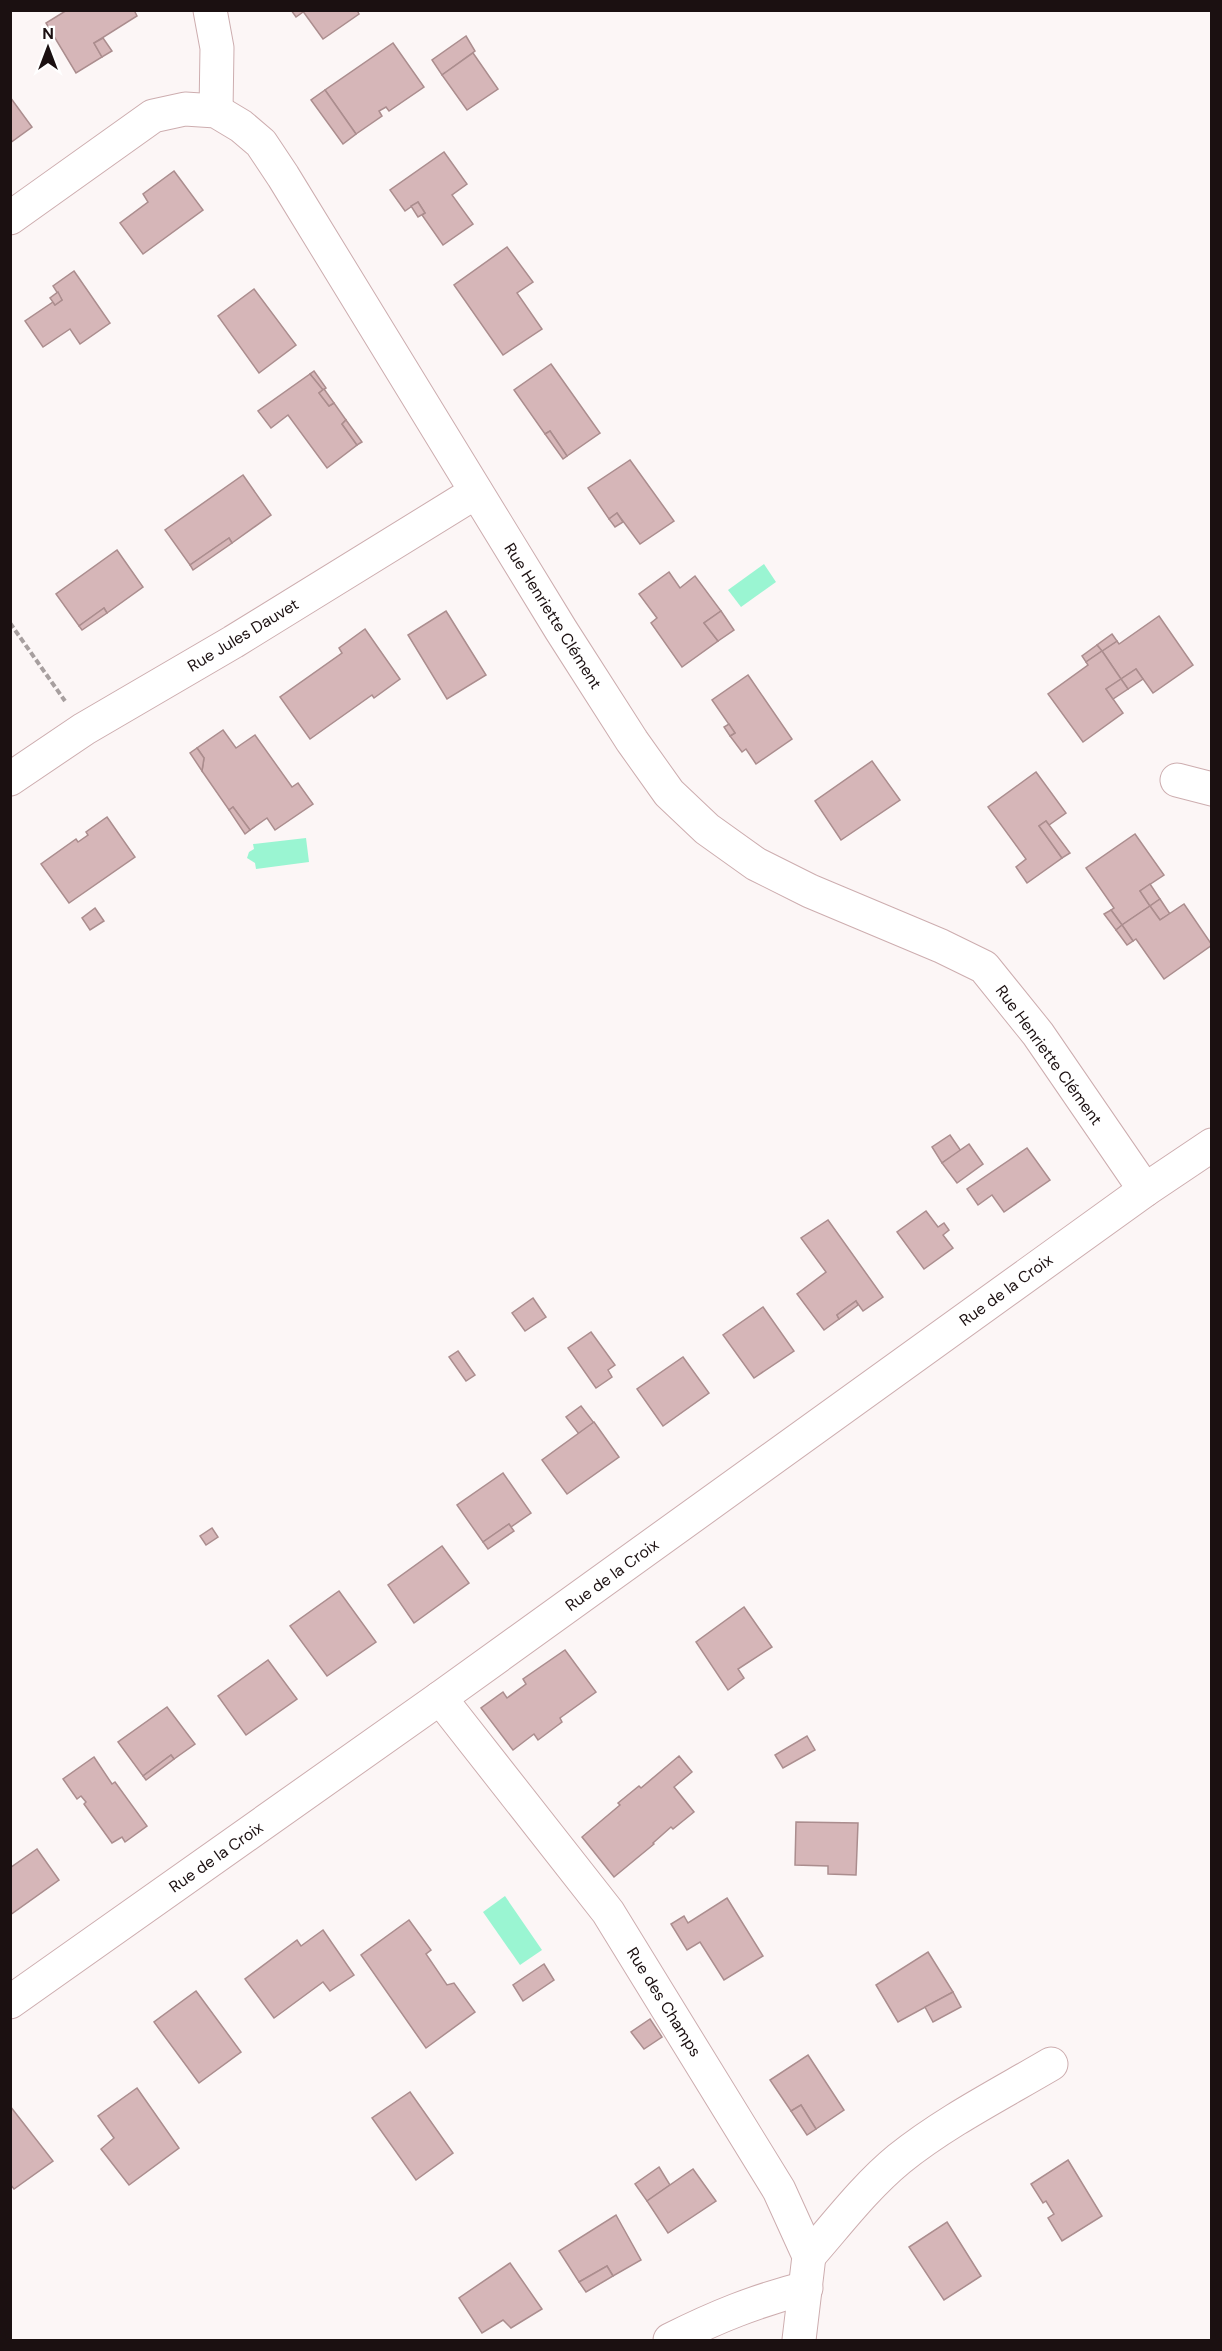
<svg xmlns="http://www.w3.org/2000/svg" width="1222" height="2351" font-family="'DM Sans',sans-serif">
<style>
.water{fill:#9af5d2}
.building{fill:#d6b6b8;stroke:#ab8d8e;stroke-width:1.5}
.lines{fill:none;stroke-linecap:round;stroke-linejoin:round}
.minor-casing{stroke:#cdadaf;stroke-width:35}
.path{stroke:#a79f9f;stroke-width:4;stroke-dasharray:6 3;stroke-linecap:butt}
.minor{stroke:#fff;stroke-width:33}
.labels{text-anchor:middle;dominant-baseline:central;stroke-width:5;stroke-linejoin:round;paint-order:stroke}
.street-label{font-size:16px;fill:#1b1011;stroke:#fff}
</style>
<rect width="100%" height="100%" fill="#fcf6f6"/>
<g class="water">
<polygon points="764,564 776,582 741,607 728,590"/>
<polygon points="306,838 309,862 256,869 255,863 247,858 249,852 254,849 253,844"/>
<polygon points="505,1896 542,1950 520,1965 483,1912"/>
</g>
<g class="building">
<polygon points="67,10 134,10 137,16 94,43 102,57 76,73 46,23"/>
<polygon points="291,10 302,10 303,12 296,17"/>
<polygon points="302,10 357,10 359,14 323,39"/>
<polygon points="466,36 475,51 442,75 432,60"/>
<polygon points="103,38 112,51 102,57 94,43"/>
<polygon points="393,43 424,87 389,111 386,107 379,111 382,116 356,134 325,90"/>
<polygon points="473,53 498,89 467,110 442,75"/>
<polygon points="325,90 356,134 343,144 311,100"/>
<polygon points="10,97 32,127 10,143"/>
<polygon points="444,152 467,184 452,195 473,224 443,245 422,215 425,213 418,202 405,211 390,190"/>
<polygon points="174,171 203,210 143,254 120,223 148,202 143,194"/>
<polygon points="418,202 425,213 418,217 411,206"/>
<polygon points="507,247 533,282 517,293 542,329 503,355 454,285"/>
<polygon points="74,271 110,323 80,344 70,329 43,347 25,321 53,302 55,305 62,300 53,286"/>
<polygon points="254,289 296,345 259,373 218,316"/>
<polygon points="58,292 62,300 55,305 50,298"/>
<polygon points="551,364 600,433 567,456 550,431 545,434 514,390"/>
<polygon points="314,371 326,388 323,390 310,374"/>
<polygon points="310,374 323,390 319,393 329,406 334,403 346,420 342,424 357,445 327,468 288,415 271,428 258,411"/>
<polygon points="324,389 334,403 329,406 319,393"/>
<polygon points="346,420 362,442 357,445 342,424"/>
<polygon points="550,431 567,456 563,459 545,434"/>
<polygon points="630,460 674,521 640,544 617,513 609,519 588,488"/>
<polygon points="243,475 271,515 232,543 229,538 190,565 165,530"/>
<polygon points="617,513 623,522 615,527 609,519"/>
<polygon points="229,538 232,543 193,570 190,565"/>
<polygon points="117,550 143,587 107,613 104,608 79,626 56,594"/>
<polygon points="669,572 680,588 695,576 721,611 704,623 718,641 682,667 651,623 657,618 639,594"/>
<polygon points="104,608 107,613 82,630 79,626"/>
<polygon points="446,611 486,675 447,699 408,635"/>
<polygon points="721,611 734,630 718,641 704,623"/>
<polygon points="1159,616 1193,665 1153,693 1136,669 1121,679 1102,651 1117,641 1119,644"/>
<polygon points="365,629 400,679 374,698 372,695 310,739 280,697 342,653 339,648"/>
<polygon points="1112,634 1117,641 1102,651 1097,645"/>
<polygon points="1097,645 1102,651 1086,662 1082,656"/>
<polygon points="1102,651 1121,679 1106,689 1123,713 1083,742 1048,694 1088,665 1086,662"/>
<polygon points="1136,669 1143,679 1128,689 1121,679"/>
<polygon points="748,675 792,739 756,764 746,749 742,752 730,736 735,733 712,700"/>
<polygon points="1121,679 1128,689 1113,699 1106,689"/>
<polygon points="729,724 735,733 730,736 724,727"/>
<polygon points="223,730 236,748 255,735 292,787 298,783 313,804 275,830 267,818 250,830 233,807 229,810 202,771 204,758 197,748"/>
<polygon points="197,748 204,758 202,771 190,753"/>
<polygon points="872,761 900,800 841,840 815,801"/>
<polygon points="1036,772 1066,813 1049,825 1046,821 1039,826 1062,858 1027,883 1016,867 1026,859 988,807"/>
<polygon points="233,807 250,830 245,834 229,810"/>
<polygon points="107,817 135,857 69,903 41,864 76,839 78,842 88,835 86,832"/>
<polygon points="1046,821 1070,853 1062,858 1039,826"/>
<polygon points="1135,834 1164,875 1140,891 1150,906 1122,925 1111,910 1114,908 1086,868"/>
<polygon points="1150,884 1160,899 1150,906 1140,891"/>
<polygon points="1160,899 1170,914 1160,920 1150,906"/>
<polygon points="1184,904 1212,945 1164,979 1136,939 1133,941 1122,925 1150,906 1160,920"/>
<polygon points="95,908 104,921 90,930 82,918"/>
<polygon points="1111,910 1122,925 1116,930 1104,914"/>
<polygon points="1122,925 1133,941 1127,945 1116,930"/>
<polygon points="950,1135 961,1151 942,1163 932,1147"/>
<polygon points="969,1144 983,1164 957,1183 942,1163"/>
<polygon points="1027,1148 1050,1180 1004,1212 992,1195 978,1205 967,1189"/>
<polygon points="926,1211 938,1227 944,1223 949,1230 943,1235 953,1248 924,1269 897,1232"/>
<polygon points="828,1220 883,1297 863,1311 856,1301 837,1315 839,1319 824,1330 797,1294 826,1272 801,1238"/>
<polygon points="533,1298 546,1317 525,1331 512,1313"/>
<polygon points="856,1301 858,1305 839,1319 837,1315"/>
<polygon points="763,1307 794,1351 754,1378 723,1335"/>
<polygon points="591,1332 615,1365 608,1370 612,1377 596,1388 568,1348"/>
<polygon points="458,1351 475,1375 466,1381 449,1357"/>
<polygon points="683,1357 709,1393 663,1426 637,1389"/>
<polygon points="581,1406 594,1423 579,1434 566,1417"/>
<polygon points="594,1422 619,1457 567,1494 542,1460"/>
<polygon points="503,1473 531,1513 511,1527 509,1524 483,1542 457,1505"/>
<polygon points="509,1524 514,1531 488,1549 483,1542"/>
<polygon points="212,1528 218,1537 206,1545 200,1536"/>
<polygon points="442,1546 469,1583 414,1623 388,1585"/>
<polygon points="339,1591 376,1642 327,1676 290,1626"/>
<polygon points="744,1607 772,1647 738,1669 744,1678 728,1690 696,1642"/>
<polygon points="565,1650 596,1692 560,1718 562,1722 538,1740 534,1734 513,1750 481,1708 503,1692 507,1698 526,1684 523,1679"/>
<polygon points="268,1660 297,1699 246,1735 218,1696"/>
<polygon points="167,1707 195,1744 174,1759 171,1755 143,1776 118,1742"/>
<polygon points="807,1736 815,1750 783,1768 775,1755"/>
<polygon points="171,1755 174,1759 146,1780 143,1776"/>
<polygon points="679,1756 692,1772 674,1787 694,1812 673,1829 671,1827 653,1843 654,1844 614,1877 582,1837 620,1805 618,1803 639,1786 641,1788"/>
<polygon points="94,1757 112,1784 115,1782 147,1826 125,1842 122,1837 112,1843 84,1804 86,1802 81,1796 77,1799 63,1779"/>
<polygon points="796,1822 858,1823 856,1875 828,1874 828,1866 795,1865"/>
<polygon points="37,1849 59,1880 10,1915 10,1868"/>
<polygon points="727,1898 763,1956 724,1980 700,1942 687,1950 671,1924 684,1916 688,1923"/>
<polygon points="409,1920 431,1950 426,1954 447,1985 454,1983 475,2012 426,2048 361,1955"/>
<polygon points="323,1930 354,1975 330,1991 323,1982 274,2018 245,1979 297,1940 301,1946"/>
<polygon points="928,1952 953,1992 898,2022 876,1985"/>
<polygon points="544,1964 554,1980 523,2001 513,1985"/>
<polygon points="196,1991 241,2052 199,2083 154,2022"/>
<polygon points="953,1992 961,2007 933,2022 925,2007"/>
<polygon points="650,2019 662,2037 644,2049 631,2032"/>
<polygon points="808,2055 844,2110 816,2129 801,2105 791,2111 770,2080"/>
<polygon points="137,2088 179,2148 129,2185 101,2149 114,2138 98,2116"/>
<polygon points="410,2092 453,2153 416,2180 372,2118"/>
<polygon points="801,2105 816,2129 807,2135 791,2111"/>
<polygon points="10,2106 53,2161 14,2189 10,2184"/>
<polygon points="1068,2160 1102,2216 1062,2241 1048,2218 1054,2214 1046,2201 1043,2203 1031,2184"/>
<polygon points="659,2167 670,2185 647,2201 635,2184"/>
<polygon points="693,2169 716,2201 668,2233 647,2201"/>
<polygon points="616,2215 641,2260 613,2276 607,2266 579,2282 559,2251"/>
<polygon points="947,2222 981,2276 944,2300 909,2247"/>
<polygon points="510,2263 542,2309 511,2328 503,2320 482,2333 459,2298"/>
<polygon points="607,2266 613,2276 586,2292 579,2282"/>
</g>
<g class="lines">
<defs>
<g id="minor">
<polyline points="210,10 217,48 216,111"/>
<polyline points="10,218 153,116 185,109 216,111 241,126 261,143 283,176 561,630 632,741 669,793 707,829 756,864 810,891 941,946 984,967 1038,1034 1145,1190"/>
<polyline points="10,779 84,729 233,642 476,492"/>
<polyline points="1177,780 1212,789"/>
<polyline points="440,1698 608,1912 779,2190 809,2256 799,2340"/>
<polyline points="10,2002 440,1698 1145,1190 1212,1145"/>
<path d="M809,2256c29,-33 56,-69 90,-97 46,-37 101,-65 152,-95"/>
<path d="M670,2340c46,-23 85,-39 136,-52"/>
</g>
</defs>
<use href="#minor" class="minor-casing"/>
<polyline class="path" points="10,623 65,701"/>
<use href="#minor" class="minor"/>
</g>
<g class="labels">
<g class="street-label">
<text transform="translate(553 616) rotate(58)">Rue Henriette Clément</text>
<text transform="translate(243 635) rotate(-31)">Rue Jules Dauvet</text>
<text transform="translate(1049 1055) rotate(54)">Rue Henriette Clément</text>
<text transform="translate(1006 1290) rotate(-36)">Rue de la Croix</text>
<text transform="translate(612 1575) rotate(-36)">Rue de la Croix</text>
<text transform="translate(216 1857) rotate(-35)">Rue de la Croix</text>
<text transform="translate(664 2002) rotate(58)">Rue des Champs</text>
</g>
</g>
<rect width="1222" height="2351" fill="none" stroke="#1b1011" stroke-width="24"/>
<g transform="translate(48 48)" stroke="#ffffff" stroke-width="4.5" paint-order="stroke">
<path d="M0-4.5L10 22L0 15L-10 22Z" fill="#1b1011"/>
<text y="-9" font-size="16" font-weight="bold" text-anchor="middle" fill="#1b1011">N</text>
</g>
</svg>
